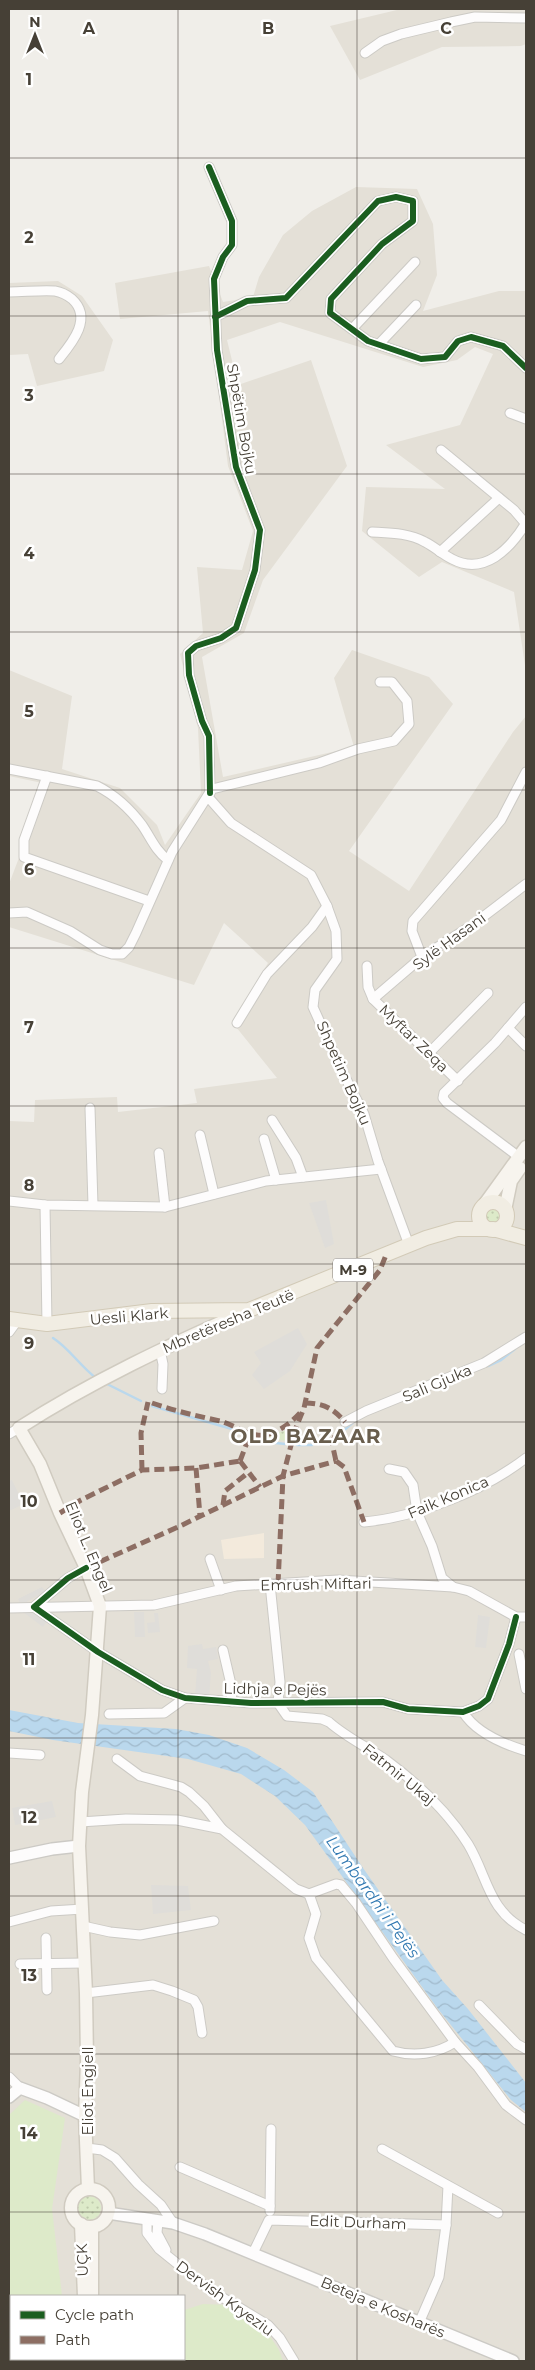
<svg xmlns="http://www.w3.org/2000/svg" width="535" height="2370" font-family="Montserrat,sans-serif">
<style>
.residential{fill:#e4e0d7;fill-rule:evenodd}
.commercial{fill:#f3eadc}
.grass{fill:url(#grass-dots)}
.park{fill:#ddeac9}
.parking{fill:#dfddd9}
.water{fill:url(#water-waves)}
.lines{fill:none;stroke-linecap:round;stroke-linejoin:round}
.stream{stroke:#bad8ed;stroke-width:2.5}
.minor-casing{stroke:#cccac5;stroke-width:11}
.tertiary-casing{stroke:#cccac5;stroke-width:14}
.secondary-casing{stroke:#d0cbc0;stroke-width:15}
.primary-casing{stroke:#d2cab7;stroke-width:16}
.minor{stroke:#fdfcfc;stroke-width:9}
.tertiary{stroke:#fdfcfc;stroke-width:11}
.secondary{stroke:#f7f4ee;stroke-width:12}
.primary{stroke:#f1ede3;stroke-width:14}
.quiet{stroke:#8d6e63;stroke-width:5;stroke-dasharray:10 5;stroke-linecap:butt}
.cycleway-casing{stroke:#fff;stroke-width:9}
.cycleway{stroke:#1b5e20;stroke-width:6}
.grid{fill:none;stroke:#464036;stroke-width:1;stroke-opacity:0.55}
.labels{text-anchor:middle;dominant-baseline:central;stroke-width:5;stroke-linejoin:round;paint-order:stroke}
.shield{fill:#fff;stroke:#7e7972;stroke-width:1}
.shield-label{font-size:14px;font-weight:bold;fill:#464036}
.street-label{font-size:15px;fill:#464036;stroke:#fff}
.water-label{font-size:16px;font-style:italic;fill:#3078b1;stroke:#fff}
.district-label{font-size:20px;font-weight:bold;letter-spacing:1px;fill:#695e4d;stroke:#fff}
.grid-label{font-size:16px;text-anchor:middle;font-weight:bold;fill:#464036;stroke:#fff;stroke-width:5;stroke-linejoin:round;paint-order:stroke}
</style>
<defs>
<pattern id="grass-dots" width="8" height="8" patternUnits="userSpaceOnUse" patternTransform="scale(1.25)"><rect width="8" height="8" fill="#ddeac9"/><path d="M2 2h.1M6 6h.1" fill="none" stroke="#bfcaad" stroke-width="1.8" stroke-linecap="round"/></pattern>
<pattern id="water-waves" width="16" height="10" patternUnits="userSpaceOnUse" patternTransform="scale(1.25)"><rect width="16" height="10" fill="#bad8ed"/><path d="M0 5q4-4 8 0t8 0" fill="none" stroke="#a1bacc"/></pattern>
</defs>
<rect width="100%" height="100%" fill="#f0eee9"/>
<g class="residential">
<polygon points="401,9 526,9 526,44 521,46 442,47 360,80 330,26"/>
<path d="M356,187l61,2 16,35 4,51 -14,36 76,-20h27v381l-12,-80 -72,-30 -23,15 -57,-46 4,-44 79,2 -59,-44 74,-20 33,-71 -18,-7 -18,13 -34,7 -143,-45 -53,18 11,45 73,-25 36,106 -84,114 -19,53 -42,24 21,120 131,-30 -20,-69 18,-28 77,27 24,27 -104,147 60,40 104,-159 13,-16v1645h-517v-1240l25,1 1,-22 82,-3 1,15 79,-9 -3,-14 83,-11 -45,-56 36,-59 -44,-40 -30,62 -185,-58v-43l38,-100 -38,-8v-106l63,26 -10,73 58,19 37,37 8,20 36,-52 -3,-65 -18,-74 23,-21 -6,-66 45,3 11,-39 -25,-65 -20,-155 -88,8 -5,-36 94,-17 14,36 30,-5 6,-20 24,-42 29,-24zM11,2296h173v63h-173z"/>
<polygon points="58,281 82,296 113,340 104,371 37,386 28,354 9,355 9,283"/>
</g>
<polygon class="commercial" points="264,1533 264,1558 224,1559 221,1540"/>
<g class="grass">
<circle cx="492" cy="1215" r="10"/>
<polygon points="287,1430 290,1433 288,1441 259,1438"/>
<circle cx="89" cy="2208" r="12"/>
</g>
<g class="park">
<polygon points="25,2100 65,2118 52,2209 62,2296 11,2296 11,2359 65,2359 65,2361 9,2361 9,2115"/>
<polygon points="203,2304 229,2305 263,2326 279,2350 283,2361 164,2361 164,2359 184,2359 184,2310"/>
</g>
<g class="parking">
<polygon points="326,1200 334,1244 325,1248 309,1203"/>
<polygon points="298,1328 307,1344 290,1371 264,1389 252,1375 261,1363 254,1352"/>
<polygon points="12,1480 24,1504 9,1511 9,1481"/>
<polygon points="42,1587 46,1591 21,1605 18,1599"/>
<polygon points="34,1608 48,1620 43,1627 19,1609"/>
<polygon points="134,1612 144,1612 145,1637 135,1637"/>
<polygon points="154,1613 158,1613 160,1632 148,1633 147,1623 155,1622"/>
<polygon points="478,1615 490,1617 486,1648 475,1647"/>
<polygon points="202,1644 203,1649 216,1647 218,1659 208,1661 211,1673 209,1697 195,1696 197,1669 187,1668 188,1646"/>
<polygon points="52,1801 56,1817 15,1825 12,1808"/>
<polygon points="151,1885 188,1886 191,1910 153,1914"/>
</g>
<polygon class="water" points="9,1710 78,1723 176,1729 209,1735 247,1748 284,1770 313,1792 363,1868 442,1980 468,2009 526,2083 526,2112 511,2100 438,2009 305,1825 275,1796 241,1774 188,1759 53,1740 9,1731"/>
<g class="lines">
<g class="stream">
<path d="M53,1338c16,10 27,28 43,40"/>
<polyline points="488,1366 501,1360 515,1349"/>
<polyline points="105,1383 141,1401"/>
<polyline points="152,1406 232,1429"/>
<polyline points="336,1437 356,1420"/>
<polyline points="258,1441 285,1444"/>
<polyline points="297,1445 312,1445"/>
</g>
<defs>
<g id="minor">
<polyline points="365,53 382,41 401,34 451,22 475,17 526,18"/>
<polyline points="209,167 232,221 232,245 223,257 214,279 217,350 236,467 260,530 255,570 236,628 221,638 196,646 188,653 189,675 202,721 209,736 210,793"/>
<path d="M9,292c15,0 31,-2 46,-1 6,1 12,4 17,8 21,19 0,44 -13,60"/>
<polyline points="215,317 247,301 286,298 378,201 396,197 413,201 413,221 382,244 331,299 330,313 368,341 421,359 445,357 458,341 471,337 503,346 526,368"/>
<polyline points="352,329 415,262"/>
<polyline points="379,344 416,305"/>
<polyline points="510,413 526,419"/>
<polyline points="441,450 514,510 526,524"/>
<path d="M372,532c18,1 37,1 53,10 10,5 17,12 27,17 32,17 58,-10 74,-36"/>
<polyline points="440,552 499,498"/>
<path d="M9,769l88,17c18,9 33,23 45,39 9,13 13,25 26,35"/>
<polyline points="47,776 24,840 24,857 149,901"/>
<polyline points="208,797 231,823 311,875 327,906 336,931 337,959 315,990 313,1007 341,1069 364,1114 378,1161 409,1245"/>
<polyline points="9,913 27,912 70,931 100,950 112,954 122,954 129,947 136,933 172,852 212,789 319,763 358,749 394,741 409,724 407,701 392,682 380,682"/>
<polyline points="422,957 412,931 413,921 501,820 526,772"/>
<polyline points="367,966 368,987 373,999 458,1081"/>
<polyline points="373,999 422,957 471,926 526,884"/>
<polyline points="237,1023 267,974 312,927 327,906"/>
<polyline points="508,1028 526,1046"/>
<polyline points="429,1053 488,993"/>
<polyline points="90,1108 93,1205"/>
<polyline points="272,1120 296,1158 303,1177"/>
<polyline points="200,1135 214,1194"/>
<polyline points="264,1139 276,1180"/>
<polyline points="159,1153 165,1207"/>
<polyline points="519,1157 447,1103 443,1098 444,1093 495,1043 526,1007"/>
<polyline points="9,1201 45,1205 165,1207 266,1181 381,1169"/>
<polyline points="45,1205 47,1324"/>
<polyline points="9,1332 17,1321"/>
<polyline points="160,1350 163,1364 162,1389"/>
<polyline points="345,1422 366,1411 484,1363 526,1337"/>
<polyline points="9,1434 19,1428"/>
<polyline points="389,1469 404,1472 413,1485 417,1512 432,1546 442,1578 453,1587"/>
<path d="M364,1522c53,-5 119,-31 162,-64"/>
<polyline points="210,1559 221,1590"/>
<polyline points="86,1568 68,1578 34,1607 98,1652 162,1690 185,1698 251,1703 383,1702 408,1709 463,1712 479,1706 488,1699 509,1644 516,1617"/>
<path d="M270,1584l10,98 -2,21 9,13 35,3 7,3c17,15 38,25 57,38 31,23 61,51 82,84 20,33 20,67 58,86"/>
<polyline points="9,1608 154,1605 236,1586 338,1580 453,1587 469,1591 516,1617 526,1617"/>
<polyline points="223,1650 230,1680 232,1702"/>
<polyline points="519,1654 526,1689"/>
<path d="M463,1712c13,21 40,32 63,39"/>
<polyline points="109,1714 164,1713 185,1698"/>
<polyline points="9,1753 40,1755"/>
<polyline points="117,1759 140,1776 181,1787 189,1792 204,1806 222,1829"/>
<polyline points="80,1822 126,1819 177,1820 222,1829 296,1889 309,1894 336,1884 341,1885 356,1903 393,1958 455,2042 478,2067 506,2105 526,2120"/>
<path d="M309,1894l7,20 -7,24 7,20 77,93c21,6 44,3 62,-9"/>
<polyline points="9,1922 51,1911 83,1909"/>
<polyline points="83,1926 110,1932 140,1935 214,1921"/>
<polyline points="46,1938 47,1990"/>
<polyline points="20,1964 84,1963"/>
<polyline points="86,1993 153,1985 172,1991 194,2000 198,2007 202,2033"/>
<polyline points="479,2005 517,2044 526,2049"/>
<polyline points="9,2077 20,2088"/>
<polyline points="87,2148 102,2150 115,2158 138,2184 161,2205 173,2223"/>
<polyline points="382,2149 498,2213"/>
<polyline points="180,2167 270,2206"/>
<polyline points="270,2211 271,2129"/>
<polyline points="147,2219 147,2233 159,2249 210,2290 268,2325 280,2338 294,2361"/>
<polyline points="158,2221 157,2233 166,2250"/>
<polyline points="253,2253 269,2220 446,2225"/>
<polyline points="419,2323 439,2277 446,2225 448,2186"/>
</g>
<g id="tertiary">
<polyline points="9,1858 52,1849 79,1846"/>
<polyline points="9,2097 20,2088 47,2098 85,2116"/>
<polyline points="108,2213 173,2223 205,2234 513,2361"/>
</g>
<g id="secondary">
<polyline points="484,1205 526,1147"/>
<polyline points="505,1210 511,1181 520,1168"/>
<path d="M88,2189l-3,-73 2,-55 -1,-68 -7,-147 3,-54 10,-77 8,-109 -14,-38 -26,-55 -20,-49 -21,-36c73,-47 150,-83 230,-118"/>
<circle cx="90" cy="2208" r="19"/>
<polyline points="81,2224 84,2296"/>
<polyline points="92,2227 92,2296"/>
<polyline points="93,2359 93,2361"/>
</g>
<g id="primary">
<circle cx="493" cy="1216" r="14"/>
<polyline points="493,1229 526,1238"/>
<polyline points="9,1319 47,1324 152,1311 249,1310 426,1238 457,1229 489,1229"/>
</g>
</defs>
<use href="#minor" class="minor-casing"/>
<use href="#tertiary" class="tertiary-casing"/>
<use href="#secondary" class="secondary-casing"/>
<use href="#primary" class="primary-casing"/>
<use href="#minor" class="minor"/>
<use href="#tertiary" class="tertiary"/>
<use href="#secondary" class="secondary"/>
<use href="#primary" class="primary"/>
<g class="quiet">
<path d="M152,1403c23,8 45,13 68,18 12,3 25,13 37,14 16,2 33,-11 43,-22"/>
<path d="M305,1403c18,0 28,5 40,19"/>
<polyline points="335,1436 332,1443 336,1461"/>
<polyline points="240,1461 260,1487"/>
<polyline points="240,1461 248,1440"/>
<polyline points="336,1461 344,1467 364,1522"/>
<polyline points="196,1468 200,1516"/>
<polyline points="142,1470 141,1433 148,1402"/>
<polyline points="223,1505 225,1491 249,1472"/>
<polyline points="60,1513 81,1500 142,1470 196,1468 240,1461"/>
<polyline points="86,1568 178,1527 283,1476 336,1461"/>
<polyline points="278,1584 283,1476 295,1430 304,1408 317,1348 380,1270 386,1255"/>
</g>
<defs>
<g id="cycleway">
<polyline points="209,167 232,221 232,245 223,257 214,279 217,350 236,467 260,530 255,570 236,628 221,638 196,646 188,653 189,675 202,721 209,736 210,793"/>
<polyline points="215,317 247,301 286,298 378,201 396,197 413,201 413,221 382,244 331,299 330,313 368,341 421,359 445,357 458,341 471,337 503,346 526,368"/>
<polyline points="86,1568 68,1578 34,1607 98,1652 162,1690 185,1698 251,1703 383,1702 408,1709 463,1712 479,1706 488,1699 509,1644 516,1617"/>
</g>
</defs>
<use href="#cycleway" class="cycleway-casing"/>
<use href="#cycleway" class="cycleway"/>
</g>
<path class="grid" d="M178,9v2287M357,9v2352M9,158h517M9,316h517M9,474h517M9,632h517M9,790h517M9,948h517M9,1106h517M9,1264h517M9,1422h517M9,1580h517M9,1738h517M9,1896h517M9,2054h517M9,2212h517M178,2359v2"/>
<g class="labels">
<rect class="shield" x="333" y="1258.5" width="40" height="23" rx="4"/>
<g class="shield-label">
<text x="353" y="1270">M-9</text>
</g>
<g class="street-label">
<text transform="translate(242 419) rotate(80)">Shpëtim Bojku</text>
<text transform="translate(449 941) rotate(-36)">Sylë Hasani</text>
<text transform="translate(414 1038) rotate(44)">Myftar Zeqa</text>
<text transform="translate(344 1073) rotate(66)">Shpetim Bojku</text>
<text transform="translate(129 1316) rotate(-5)">Uesli Klark</text>
<text transform="translate(228 1321) rotate(-23)">Mbretëresha Teutë</text>
<text transform="translate(437 1383) rotate(-23)">Sali Gjuka</text>
<text transform="translate(448 1497) rotate(-23)">Faik Konica</text>
<text transform="translate(89 1547) rotate(67)">Eliot L. Engel</text>
<text transform="translate(316 1584) rotate(-1)">Emrush Miftari</text>
<text transform="translate(275 1689) rotate(1)">Lidhja e Pejës</text>
<text transform="translate(399 1774) rotate(39)">Fatmir Ukaj</text>
<text transform="translate(87 2091) rotate(-90)">Eliot Engjell</text>
<text transform="translate(358 2222) rotate(2)">Edit Durham</text>
<text transform="translate(82 2260) rotate(-92)">UÇK</text>
<text transform="translate(225 2298) rotate(36)">Dervish Kryeziu</text>
<text transform="translate(383 2307) rotate(23)">Beteja e Kosharës</text>
</g>
<g class="water-label">
<text transform="translate(373 1897) rotate(54)">Lumbardhi i Pejës</text>
</g>
<g class="district-label">
<text x="306" y="1436">OLD BAZAAR</text>
</g>
</g>
<g class="grid-label">
<text x="89" y="34">A</text>
<text x="268" y="34">B</text>
<text x="446" y="34">C</text>
<text x="29" y="85">1</text>
<text x="29" y="243">2</text>
<text x="29" y="401">3</text>
<text x="29" y="559">4</text>
<text x="29" y="717">5</text>
<text x="29" y="875">6</text>
<text x="29" y="1033">7</text>
<text x="29" y="1191">8</text>
<text x="29" y="1349">9</text>
<text x="29" y="1507">10</text>
<text x="29" y="1665">11</text>
<text x="29" y="1823">12</text>
<text x="29" y="1981">13</text>
<text x="29" y="2139">14</text>
</g>
<rect width="535" height="2370" fill="none" stroke="#464036" stroke-width="20"/>
<rect x="10" y="2295" width="175" height="65" fill="#ffffff" stroke="#b5b3af"/>
<rect x="20" y="2311" width="25" height="8" fill="#1b5e20" stroke="#b5b3af"/>
<text x="55" y="2320" font-size="15" fill="#464036">Cycle path</text>
<rect x="20" y="2336" width="25" height="8" fill="#8d6e63" stroke="#b5b3af"/>
<text x="55" y="2345" font-size="15" fill="#464036">Path</text>
<g transform="translate(35 35)" stroke="#ffffff" stroke-width="4" paint-order="stroke">
<path d="M0-4L9 19L0 12L-9 19Z" fill="#464036"/>
<text y="-8" font-size="14" font-weight="bold" text-anchor="middle" fill="#464036">N</text>
</g>
</svg>
